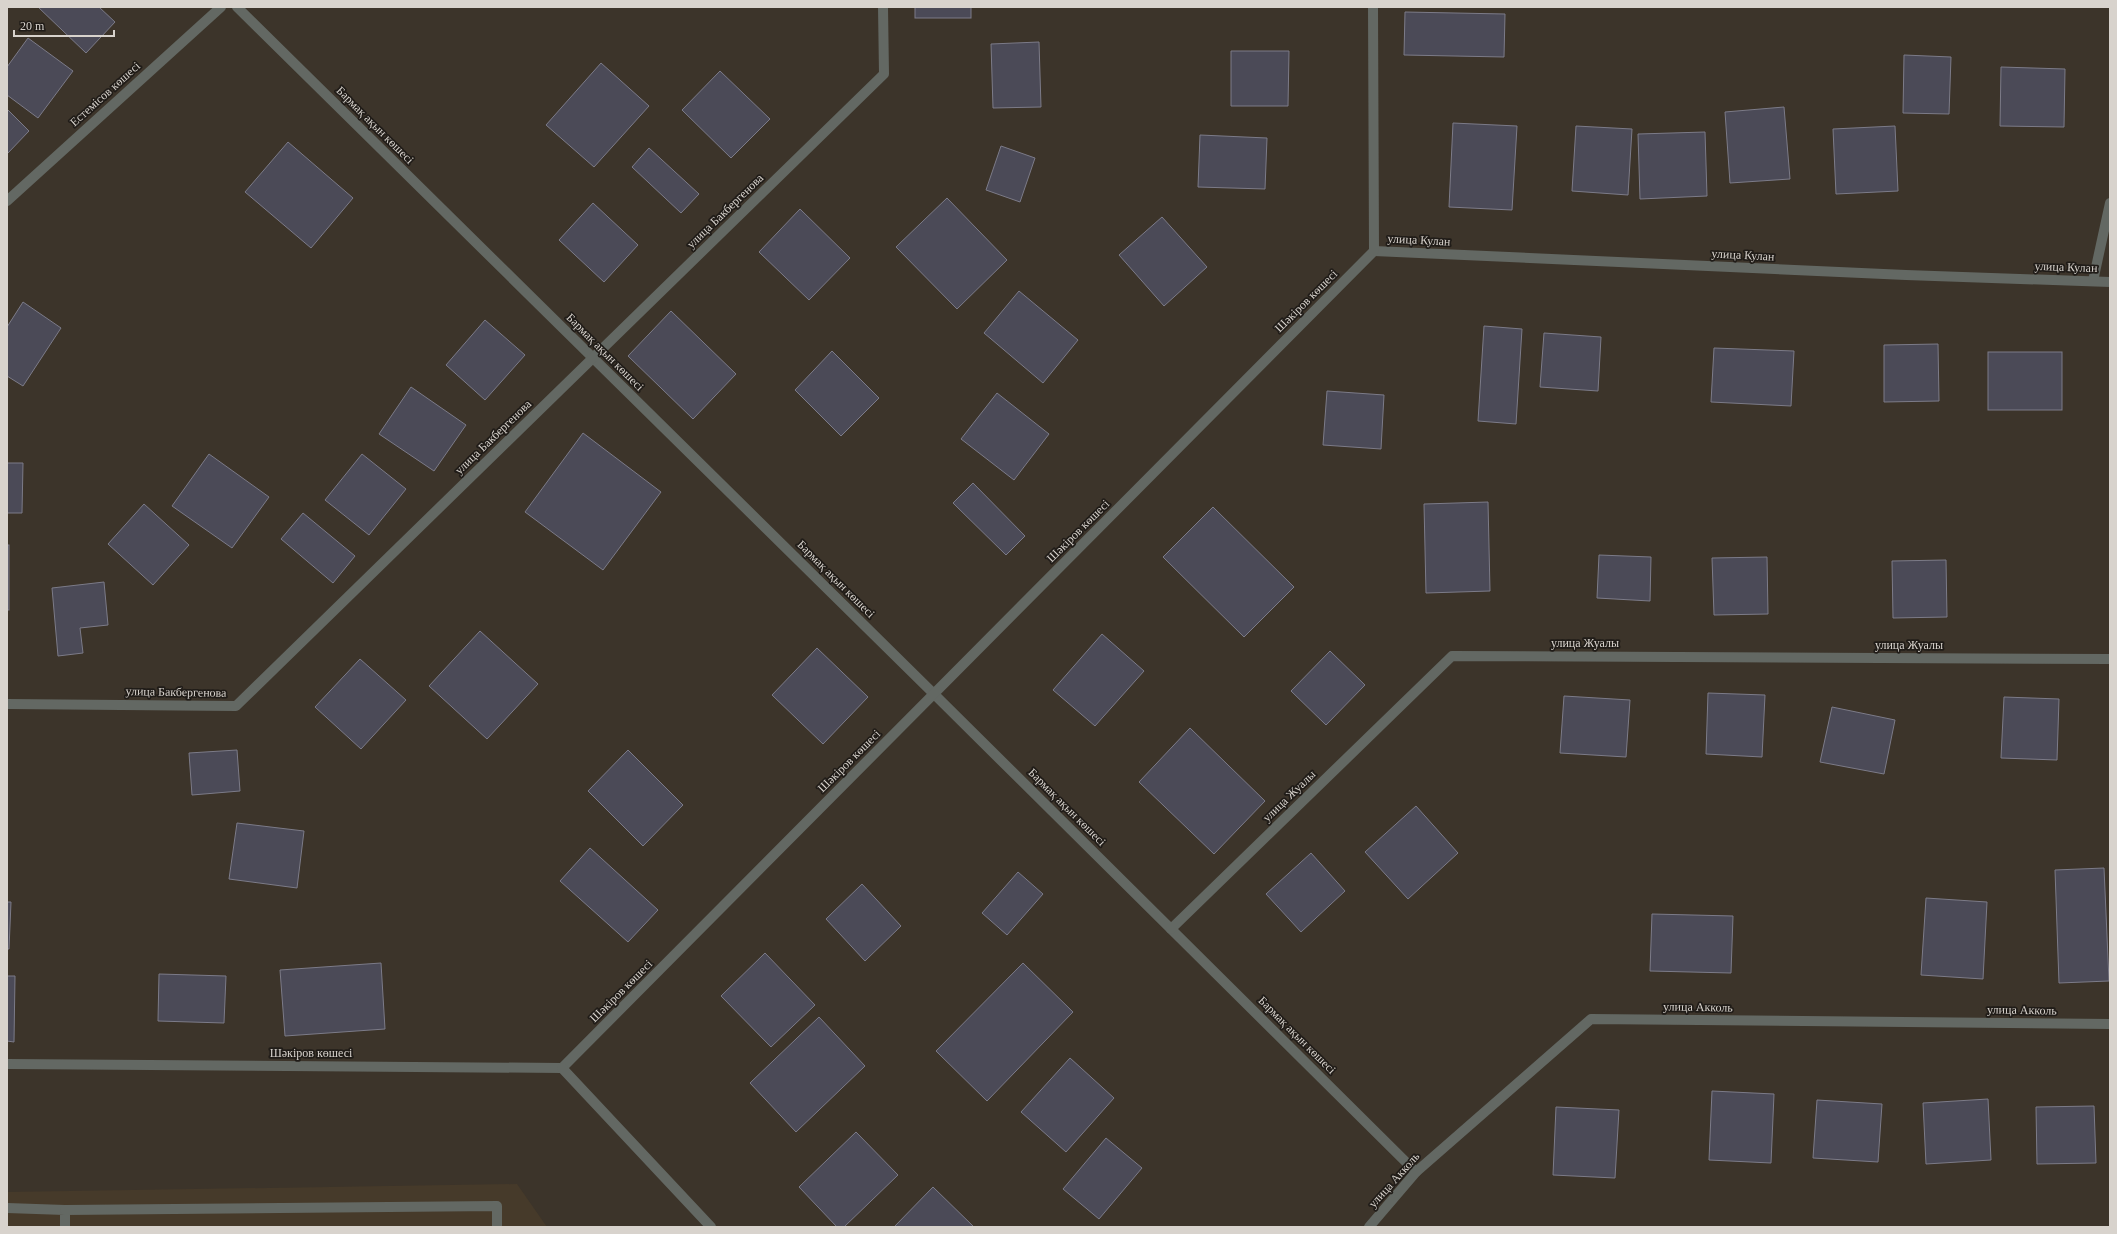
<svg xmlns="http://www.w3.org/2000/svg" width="2117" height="1234" font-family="'Times New Roman',serif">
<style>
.built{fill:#463a2a}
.building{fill:#4b4a57;stroke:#7c7b88}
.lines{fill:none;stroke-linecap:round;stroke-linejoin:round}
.lane{stroke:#636863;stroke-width:10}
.street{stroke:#636863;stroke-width:10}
.labels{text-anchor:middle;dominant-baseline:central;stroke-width:3.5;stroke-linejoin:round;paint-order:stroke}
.street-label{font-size:12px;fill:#d8d3cd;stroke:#201c18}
</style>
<rect width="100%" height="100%" fill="#3c342a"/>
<polygon class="built" points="517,1184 547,1227 7,1227 7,1192"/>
<g class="building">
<polygon points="38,7 99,7 115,22 86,53"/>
<rect x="915" y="7" width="56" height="11"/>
<polygon points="1405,12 1505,14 1504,57 1404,55"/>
<polygon points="28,38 73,71 38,118 7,95 7,67"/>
<polygon points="1039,42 1041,107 993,108 991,44"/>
<polygon points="1231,51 1289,51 1288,106 1231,106"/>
<polygon points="1904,55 1951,57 1949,114 1903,113"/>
<polygon points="601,63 649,106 594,167 546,125"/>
<polygon points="2001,67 2065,69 2064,127 2000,126"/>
<polygon points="720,71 770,119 731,158 682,110"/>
<polygon points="1784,107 1790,179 1730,183 1725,112"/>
<polygon points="7,109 29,131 7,154"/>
<polygon points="1453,123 1517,126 1512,210 1449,207"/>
<polygon points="1576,126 1632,129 1628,195 1572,191"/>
<polygon points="1895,126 1898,191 1836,194 1833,129"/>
<polygon points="1705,132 1707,196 1640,199 1638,134"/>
<polygon points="1200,135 1267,138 1265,189 1198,187"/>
<polygon points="288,142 353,198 311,248 245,192"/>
<polygon points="1001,146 1035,158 1020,202 986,190"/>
<polygon points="649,148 699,194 681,213 632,167"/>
<polygon points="947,198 1007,260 957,309 896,247"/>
<polygon points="593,203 638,245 604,282 559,240"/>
<polygon points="800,209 850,258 809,300 759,252"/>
<polygon points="1162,217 1207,267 1164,306 1119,255"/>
<polygon points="1019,291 1078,340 1043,383 984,333"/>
<polygon points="23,302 61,328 23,386 7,376 7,327"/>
<polygon points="671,311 736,374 693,419 628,356"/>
<polygon points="485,320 525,355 485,400 446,365"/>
<polygon points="1484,326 1522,329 1516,424 1478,421"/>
<polygon points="1544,333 1601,337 1598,391 1540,387"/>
<polygon points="1938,344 1939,401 1884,402 1884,345"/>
<polygon points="1714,348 1794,351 1791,406 1711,402"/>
<polygon points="832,351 879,398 841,436 795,390"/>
<rect x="1988" y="352" width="74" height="58"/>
<polygon points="411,387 466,425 434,471 379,434"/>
<polygon points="1327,391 1384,395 1381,449 1323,445"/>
<polygon points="997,393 1049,434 1014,480 961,439"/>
<polygon points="583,433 661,492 603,570 525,512"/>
<polygon points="209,454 269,497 232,548 172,506"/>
<polygon points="362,454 406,489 369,535 325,500"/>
<polygon points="7,463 23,463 22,513 7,513"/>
<polygon points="973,483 1025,536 1006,555 953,503"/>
<polygon points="1488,502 1490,591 1426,593 1424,504"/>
<polygon points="144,504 189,545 153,585 108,544"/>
<polygon points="1213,507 1294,587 1244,637 1163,557"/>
<polygon points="303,513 355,556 333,583 281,539"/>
<rect x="7" y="545" width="2" height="65"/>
<polygon points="1599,555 1651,557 1650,601 1597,598"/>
<polygon points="1767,557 1768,614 1714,615 1712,558"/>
<polygon points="1946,560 1947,617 1893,618 1892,561"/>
<polygon points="104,582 108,625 80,628 83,653 58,656 52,588"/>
<polygon points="480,631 538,684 487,739 429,686"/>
<polygon points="1102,634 1144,671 1095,726 1053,690"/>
<polygon points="817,648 868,697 823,744 772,695"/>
<polygon points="1330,651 1365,685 1326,725 1291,691"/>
<polygon points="360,659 406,700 361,749 315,707"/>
<polygon points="1708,693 1765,695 1762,757 1706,754"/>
<polygon points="1564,696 1630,700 1626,757 1560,753"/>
<polygon points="2004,697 2059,699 2057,760 2001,758"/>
<polygon points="1832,707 1895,720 1884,774 1820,762"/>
<polygon points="1190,728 1265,801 1214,854 1139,782"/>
<polygon points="237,750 240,791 192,795 189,753"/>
<polygon points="628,750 683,805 643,846 588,791"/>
<polygon points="1416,806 1458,853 1408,899 1365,852"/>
<polygon points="237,823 304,831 297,888 229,879"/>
<polygon points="590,848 658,910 628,942 560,881"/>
<polygon points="1311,853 1345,891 1301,932 1266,894"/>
<polygon points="2104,868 2109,981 2059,983 2055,870"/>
<polygon points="1018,872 1043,894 1007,935 982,913"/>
<polygon points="862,884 901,926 865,961 826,919"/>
<polygon points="1926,898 1987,902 1983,979 1921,975"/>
<polygon points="7,902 11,902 9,949 7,949"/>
<polygon points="1652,914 1733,916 1731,973 1650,971"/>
<polygon points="765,953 815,1005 771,1047 721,996"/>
<polygon points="381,963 385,1029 285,1036 280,970"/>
<polygon points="1023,963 1073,1012 987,1101 936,1051"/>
<polygon points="159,974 226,976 224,1023 158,1021"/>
<polygon points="7,976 15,976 14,1042 7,1041"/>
<polygon points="819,1017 865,1066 796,1132 750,1083"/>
<polygon points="1070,1058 1114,1098 1066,1152 1021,1112"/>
<polygon points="1712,1091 1774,1094 1771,1163 1709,1160"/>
<polygon points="1988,1099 1991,1160 1926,1164 1923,1103"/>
<polygon points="1817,1100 1882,1104 1878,1162 1813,1158"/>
<polygon points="2094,1106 2096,1163 2037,1164 2036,1107"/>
<polygon points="1556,1107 1619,1110 1615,1178 1553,1175"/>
<polygon points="856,1132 898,1175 844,1227 837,1227 799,1187"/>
<polygon points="1106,1138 1142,1168 1099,1219 1063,1189"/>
<polygon points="933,1187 974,1227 894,1227"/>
</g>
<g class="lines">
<g class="lane">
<polyline points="2093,281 2110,203"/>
<polyline points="7,1208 65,1210 65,1227"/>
<polyline points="65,1210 497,1206 497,1227"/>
</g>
<g class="street">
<polyline points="237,7 934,694 1416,1172"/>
<polyline points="7,201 221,7"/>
<polyline points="1374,251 1906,275 2110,282"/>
<polyline points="7,704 236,706 884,74 883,7"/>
<polyline points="1171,929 1452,656 2110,659"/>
<polyline points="7,1064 562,1068 1374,251 1373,7"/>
<polyline points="562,1068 711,1227"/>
<polyline points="1369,1227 1416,1172 1591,1019 2110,1024"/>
</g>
</g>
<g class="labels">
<g class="street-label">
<text transform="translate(105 94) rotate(-42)">Естемісов көшесі</text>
<text transform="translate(375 125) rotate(45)">Бармақ ақын көшесі</text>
<text transform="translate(725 211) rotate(-44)">улица Бакбергенова</text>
<text transform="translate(1419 240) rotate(3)">улица Кулан</text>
<text transform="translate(1743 255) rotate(3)">улица Кулан</text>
<text transform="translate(2066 267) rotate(2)">улица Кулан</text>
<text transform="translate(1306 301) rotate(-45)">Шәкіров көшесі</text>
<text transform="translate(605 352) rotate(45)">Бармақ ақын көшесі</text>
<text transform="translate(493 437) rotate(-44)">улица Бакбергенова</text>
<text transform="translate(1078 531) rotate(-45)">Шәкіров көшесі</text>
<text transform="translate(836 579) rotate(45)">Бармақ ақын көшесі</text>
<text x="1585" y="643">улица Жуалы</text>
<text x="1909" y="645">улица Жуалы</text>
<text transform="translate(176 692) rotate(1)">улица Бакбергенова</text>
<text transform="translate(849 761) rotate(-45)">Шәкіров көшесі</text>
<text transform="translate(1289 796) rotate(-44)">улица Жуалы</text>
<text transform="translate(1067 807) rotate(45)">Бармақ ақын көшесі</text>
<text transform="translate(621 991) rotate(-45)">Шәкіров көшесі</text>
<text transform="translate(1698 1007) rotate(1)">улица Акколь</text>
<text transform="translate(2022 1010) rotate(1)">улица Акколь</text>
<text transform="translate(1297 1035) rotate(45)">Бармақ ақын көшесі</text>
<text x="311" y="1053">Шәкіров көшесі</text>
<text transform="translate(1394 1180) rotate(-48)">улица Акколь</text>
</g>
</g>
<rect width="2117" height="1234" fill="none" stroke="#d8d3cd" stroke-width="16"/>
<path d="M14 30v6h100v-6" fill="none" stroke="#d8d3cd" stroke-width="2"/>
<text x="20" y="30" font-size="12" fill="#d8d3cd" stroke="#201c18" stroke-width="3" paint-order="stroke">20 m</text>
</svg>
